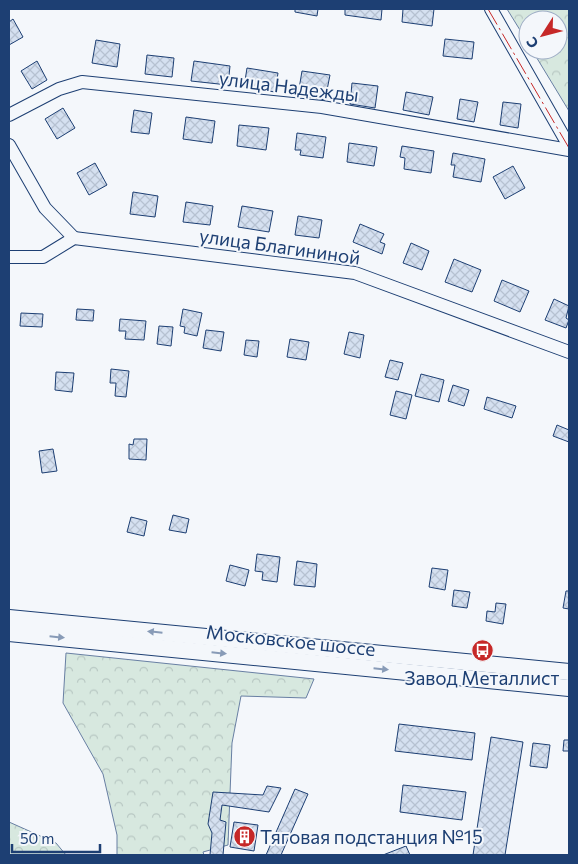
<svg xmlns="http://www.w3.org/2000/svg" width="578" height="864" font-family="Commissioner,sans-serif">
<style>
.forest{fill:url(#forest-crowns);stroke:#687fa3}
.building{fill:url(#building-cross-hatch);stroke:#1d3f73}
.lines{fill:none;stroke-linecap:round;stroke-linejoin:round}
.minor-casing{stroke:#1d3f73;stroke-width:14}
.major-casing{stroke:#1d3f73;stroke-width:18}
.minor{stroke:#f4f7fb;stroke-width:12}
.major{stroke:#f4f7fb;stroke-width:16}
.power{stroke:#c62828;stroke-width:1;stroke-dasharray:18 4 2.5 4;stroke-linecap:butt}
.oneway{fill:#889bb7}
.labels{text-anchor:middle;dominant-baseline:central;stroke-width:4;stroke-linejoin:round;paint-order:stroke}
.street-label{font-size:19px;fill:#1d3f73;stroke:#f4f7fb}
.poi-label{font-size:19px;fill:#1d3f73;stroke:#f4f7fb}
</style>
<defs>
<pattern id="forest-crowns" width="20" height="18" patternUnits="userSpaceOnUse" patternTransform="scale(1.25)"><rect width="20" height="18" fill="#d7e8df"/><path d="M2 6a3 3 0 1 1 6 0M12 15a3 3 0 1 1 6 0" fill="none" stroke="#b8c8c3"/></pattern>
<pattern id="building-cross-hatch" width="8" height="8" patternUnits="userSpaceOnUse" patternTransform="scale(1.25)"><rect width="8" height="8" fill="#d5e0f0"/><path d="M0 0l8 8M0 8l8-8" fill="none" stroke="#b6c1d1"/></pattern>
</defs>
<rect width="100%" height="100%" fill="#f4f7fb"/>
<g class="forest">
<polygon points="507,9 569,9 569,111 532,50 558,50 558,20 528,20 528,43"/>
<polygon points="66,653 314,679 306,698 241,696 232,743 228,845 203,852 204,855 117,855 117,835 103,774 63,703"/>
<polygon points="9,822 56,843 66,855 9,855"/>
</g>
<g class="building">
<polygon points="295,9 318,9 317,16 295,12"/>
<polygon points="345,9 382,9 381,20 345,15"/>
<polygon points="403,9 434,9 432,26 402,22"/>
<polygon points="13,19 23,37 9,45 9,22"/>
<polygon points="445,39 474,42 472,59 443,56"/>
<polygon points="96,40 120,44 117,67 92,63"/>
<polygon points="147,55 174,58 172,77 145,74"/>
<polygon points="37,61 47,80 32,89 21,71"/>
<polygon points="194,61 230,66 228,85 191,81"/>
<polygon points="247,68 278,73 275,92 244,87"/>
<polygon points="302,71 330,75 325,100 298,95"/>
<polygon points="352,83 378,86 375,108 350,104"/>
<polygon points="406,92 433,97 429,115 403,110"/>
<polygon points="460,99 478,102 474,122 457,119"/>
<polygon points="503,102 521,104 518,128 500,125"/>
<polygon points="63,108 75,128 57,139 45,119"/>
<polygon points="134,110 152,113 149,134 131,132"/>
<polygon points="186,117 215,121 212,143 183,139"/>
<polygon points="239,125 269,128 266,150 237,146"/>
<polygon points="297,133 326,137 323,158 300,155 301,150 295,150"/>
<polygon points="349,143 377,147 374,166 347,162"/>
<polygon points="402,146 434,151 431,173 404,169 405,158 400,157"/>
<polygon points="453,153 485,159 481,182 453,177 455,165 451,165"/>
<polygon points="95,163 107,185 89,195 77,173"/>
<polygon points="513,166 525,188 505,199 493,177"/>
<polygon points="133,192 158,196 155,217 130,214"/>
<polygon points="186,202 213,206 210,225 183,222"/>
<polygon points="242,206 273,211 269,232 238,227"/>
<polygon points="298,216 322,220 319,238 295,235"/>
<polygon points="360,224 384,234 380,242 385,244 382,254 353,242"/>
<polygon points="411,243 429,251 422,270 403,263"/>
<polygon points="454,259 481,270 472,292 445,282"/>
<polygon points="502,280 529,291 520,312 494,301"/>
<polygon points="554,299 569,306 566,318 569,320 566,328 545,320"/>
<polygon points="77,309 94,310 93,321 76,320"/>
<polygon points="183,309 202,313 197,336 184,333 185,327 180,326"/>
<polygon points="21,313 43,314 42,327 20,326"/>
<polygon points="120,319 146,321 144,340 125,339 126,331 119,331"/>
<polygon points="159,326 173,327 171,346 157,344"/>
<polygon points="206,330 224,332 221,351 203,348"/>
<polygon points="349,332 364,335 360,358 344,354"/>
<polygon points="290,339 309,342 306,360 287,357"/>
<polygon points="246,340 259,341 257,357 244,355"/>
<polygon points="390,360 403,363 398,380 385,377"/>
<polygon points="111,369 129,371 126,397 115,396 116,383 110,383"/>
<polygon points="56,372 74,373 72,392 55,390"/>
<polygon points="421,374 444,380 439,402 415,396"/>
<polygon points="453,385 469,390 464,406 448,401"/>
<polygon points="396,391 412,395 406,419 390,415"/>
<polygon points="487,397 516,406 512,418 484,409"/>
<polygon points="557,425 569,430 569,442 553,436"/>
<polygon points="134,439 147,439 146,460 129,459 129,444 133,445"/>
<polygon points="53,449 57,471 42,473 39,451"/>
<polygon points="173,515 189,519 186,533 169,530"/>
<polygon points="131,517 147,521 144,536 127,532"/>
<polygon points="257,554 280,557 277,582 262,580 263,572 255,571"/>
<polygon points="297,561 317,564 315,587 294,585"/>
<polygon points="230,565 249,570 245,586 226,581"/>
<polygon points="432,568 448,570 445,590 429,587"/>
<polygon points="454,590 470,592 467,608 452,606"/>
<polygon points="566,591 569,591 569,609 563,608"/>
<polygon points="496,603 506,604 503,624 486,621 487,611 495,612"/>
<polygon points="399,724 475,733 472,760 395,751"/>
<polygon points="491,737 523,742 505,855 473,855"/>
<polygon points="564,740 569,740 569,751 563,751"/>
<polygon points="533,743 550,745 547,768 530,766"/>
<polygon points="403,785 466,792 462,820 400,812"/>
<polygon points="267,786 281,788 269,812 222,805 220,820 226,822 223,855 210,855 212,833 208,824 213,792 263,795"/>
<polygon points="295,789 308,794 281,855 266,855"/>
<polygon points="234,822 258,825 254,851 230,847"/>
<polygon points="406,846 410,855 383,855"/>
</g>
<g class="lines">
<defs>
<g id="minor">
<polyline points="491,9 569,146"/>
<polyline points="9,115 59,89 82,82 322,107 569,150"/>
<polyline points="9,145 45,208 74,238"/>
<polyline points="9,257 43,257 74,238 355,273 569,352"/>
</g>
<g id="major">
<polyline points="9,618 569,672"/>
<polyline points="9,633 569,688"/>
</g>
</defs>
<use href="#minor" class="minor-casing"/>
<use href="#major" class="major-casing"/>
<use href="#minor" class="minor"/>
<use href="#major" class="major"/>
<polyline class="power" points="488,9 569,148"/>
</g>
<defs><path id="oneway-solid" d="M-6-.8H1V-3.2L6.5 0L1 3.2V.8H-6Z" transform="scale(1.25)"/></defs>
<g class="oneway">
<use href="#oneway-solid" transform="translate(155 632) rotate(-174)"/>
<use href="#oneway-solid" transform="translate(57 637) rotate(6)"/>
<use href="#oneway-solid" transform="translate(219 653) rotate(6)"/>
<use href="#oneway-solid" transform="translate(381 669) rotate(6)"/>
</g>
<defs>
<symbol id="bus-disc" viewBox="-11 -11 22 22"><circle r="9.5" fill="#c62828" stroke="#f4f7fb"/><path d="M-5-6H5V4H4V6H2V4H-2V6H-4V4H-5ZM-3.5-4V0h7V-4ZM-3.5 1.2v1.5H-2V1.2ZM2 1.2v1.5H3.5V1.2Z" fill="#fff"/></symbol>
<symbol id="building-disc" viewBox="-11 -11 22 22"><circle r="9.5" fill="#c62828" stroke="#f4f7fb"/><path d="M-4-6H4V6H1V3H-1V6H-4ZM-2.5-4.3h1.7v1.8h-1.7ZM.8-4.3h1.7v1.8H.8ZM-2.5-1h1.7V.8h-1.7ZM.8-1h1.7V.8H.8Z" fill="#fff"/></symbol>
</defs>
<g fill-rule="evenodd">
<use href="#bus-disc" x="470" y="638" width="25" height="25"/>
<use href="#building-disc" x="232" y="824" width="25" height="25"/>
</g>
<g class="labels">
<g class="street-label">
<text transform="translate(289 86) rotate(7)">улица Надежды</text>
<text transform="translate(280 246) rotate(8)">улица Благининой</text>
<text transform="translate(291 640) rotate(6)">Московское шоссе</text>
</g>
<g class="poi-label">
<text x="482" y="677">Завод Металлист</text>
<text x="260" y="836" text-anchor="start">Тяговая подстанция №15</text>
</g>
</g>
<rect width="578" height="864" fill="none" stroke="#1d3f73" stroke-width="20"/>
<g transform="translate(543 35) rotate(234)"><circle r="24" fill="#f4f7fb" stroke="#9eadc5"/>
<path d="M0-4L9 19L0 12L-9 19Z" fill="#c62828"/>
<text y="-8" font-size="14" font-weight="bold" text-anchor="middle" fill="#1d3f73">С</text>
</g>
<path d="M12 844v8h88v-8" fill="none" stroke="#1d3f73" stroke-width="2.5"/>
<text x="20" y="844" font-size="15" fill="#1d3f73" stroke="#f4f7fb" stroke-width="4" paint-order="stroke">50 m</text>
</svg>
